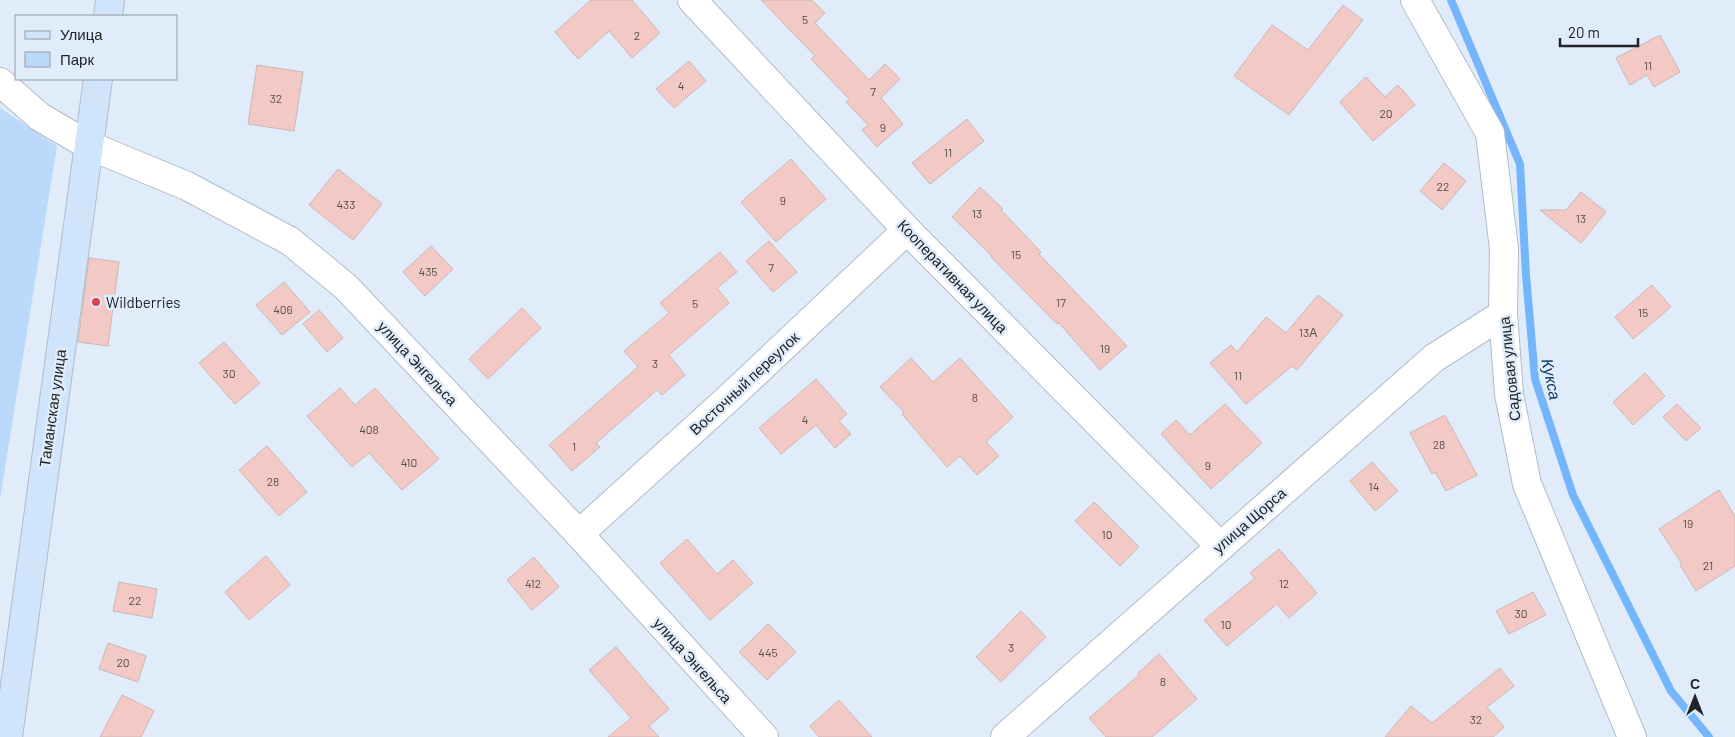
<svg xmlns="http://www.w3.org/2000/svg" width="1735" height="737" font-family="Barlow,sans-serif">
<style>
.green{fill:#bbd9fb}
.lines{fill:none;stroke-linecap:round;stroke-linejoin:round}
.stream{stroke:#75b5fc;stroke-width:8}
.building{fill:#f3c9c6;stroke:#ccb7b6}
.street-casing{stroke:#b0bcc9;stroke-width:30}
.secondary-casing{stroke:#b0bcc9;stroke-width:30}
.street{stroke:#fff;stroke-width:28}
.secondary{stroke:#d0e5fc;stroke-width:28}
.poi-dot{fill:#d5454a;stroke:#e0ecfa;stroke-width:2}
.labels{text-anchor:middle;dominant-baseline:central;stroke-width:5;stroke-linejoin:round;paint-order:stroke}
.number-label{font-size:12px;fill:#554d50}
.street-label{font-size:15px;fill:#202429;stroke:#e0ecfa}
.poi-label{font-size:15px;fill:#202429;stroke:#e0ecfa;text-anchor:start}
.water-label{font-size:16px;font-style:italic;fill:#093864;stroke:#e0ecfa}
</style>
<rect width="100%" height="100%" fill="#e0ecfa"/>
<polygon class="green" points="0,108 57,146 0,499"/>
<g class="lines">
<polyline class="stream" points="1451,0 1520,164 1526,275 1535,379 1573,495 1671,691 1709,737"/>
</g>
<g class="building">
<polygon points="591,0 632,0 660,33 632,58 609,31 578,59 555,32"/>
<polygon points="761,0 812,0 825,13 815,23 869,80 885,64 900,79 881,98 903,124 877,147 862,130 868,125 846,102 849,99 811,59 815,56"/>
<polygon points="1343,5 1363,20 1289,115 1234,76 1272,25 1308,50"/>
<polygon points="1660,35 1680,72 1654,87 1647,75 1630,85 1616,58"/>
<polygon points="689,61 706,81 674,108 656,89"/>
<polygon points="257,65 303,72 294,131 248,124"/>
<polygon points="1366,77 1385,97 1398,85 1415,105 1373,141 1340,102"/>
<polygon points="967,119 984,141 930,184 912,163"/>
<polygon points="791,159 826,199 776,242 741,202"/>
<polygon points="1444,163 1466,181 1442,210 1420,191"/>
<polygon points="338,169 382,204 353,240 309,205"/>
<polygon points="980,187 1003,209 1001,210 1041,252 1039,254 1127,346 1100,370 1059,323 1057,324 991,257 992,256 952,217"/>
<polygon points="1581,192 1606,212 1581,243 1540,210 1566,210"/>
<polygon points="769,241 797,272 773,292 746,261"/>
<polygon points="431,246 453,269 425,296 403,272"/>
<polygon points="720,252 737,272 717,288 729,303 669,355 685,375 662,395 657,390 596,443 600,447 572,471 549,445 638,367 624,351 669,313 660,303"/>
<polygon points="89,258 119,262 108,346 78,342"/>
<polygon points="284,282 310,312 282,335 256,305"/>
<polygon points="1652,285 1671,307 1633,339 1615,317"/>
<polygon points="1318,295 1343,315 1297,370 1292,366 1246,404 1210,363 1231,345 1237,352 1266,317 1286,333"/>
<polygon points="522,308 541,328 488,379 469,359"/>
<polygon points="319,310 343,338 327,352 303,324"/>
<polygon points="224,342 260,383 235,404 199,363"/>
<polygon points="911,358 933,382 960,358 1013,417 986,442 999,456 977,475 960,456 947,467 902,414 904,412 880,387"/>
<polygon points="1645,373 1665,396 1633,425 1613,402"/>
<polygon points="816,379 847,414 839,421 851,434 835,448 816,425 781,454 759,428"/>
<polygon points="340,388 355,405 375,388 439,459 402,490 369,453 352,467 307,416"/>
<polygon points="1225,404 1262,443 1211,489 1161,434 1176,420 1190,435"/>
<polygon points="1677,404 1701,428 1686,441 1663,417"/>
<polygon points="1445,415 1477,475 1446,491 1435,472 1432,474 1410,433"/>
<polygon points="267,446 307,492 279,516 239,470"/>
<polygon points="1372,462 1398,491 1375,511 1350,481"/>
<polygon points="1719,490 1735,516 1735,566 1696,591 1680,565 1682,564 1659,529"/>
<polygon points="1094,502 1139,547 1120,566 1075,521"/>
<polygon points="687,539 717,574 733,560 753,583 710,620 660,563"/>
<polygon points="1279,549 1317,593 1289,618 1277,604 1227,646 1204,620 1255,578 1250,573"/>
<polygon points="266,556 290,585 249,620 225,592"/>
<polygon points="534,557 559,587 532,610 507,580"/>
<polygon points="119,582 157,589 152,618 113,611"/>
<polygon points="1533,592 1546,615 1509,634 1496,611"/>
<polygon points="1021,611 1046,637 1001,682 976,657"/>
<polygon points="768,624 796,652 767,680 739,652"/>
<polygon points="108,643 146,656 138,682 99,669"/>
<polygon points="616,647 669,709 649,726 659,737 608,737 631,718 589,670"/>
<polygon points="1159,654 1197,699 1152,737 1106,737 1089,718 1139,675 1138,673"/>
<polygon points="1500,668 1514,686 1487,707 1504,727 1493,737 1385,737 1411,706 1432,723"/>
<polygon points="122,695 154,711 141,737 100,737"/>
<polygon points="839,700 872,737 819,737 810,726"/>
</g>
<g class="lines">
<defs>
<g id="street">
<polyline points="692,0 907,230 1220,546"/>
<polyline points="1415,0 1490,133 1504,249 1503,314 1509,394 1527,484 1632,737"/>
<polyline points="0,82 40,117 88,145 187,186 290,241 346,287 579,534 764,737"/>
<polyline points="579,534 731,396 907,230"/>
<polyline points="1005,737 1434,358 1503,314"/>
</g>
<g id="secondary">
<polyline points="108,16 110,0"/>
<polyline points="8,737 98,79"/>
</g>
</defs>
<use href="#street" class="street-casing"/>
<use href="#secondary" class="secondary-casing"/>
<use href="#street" class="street"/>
<use href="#secondary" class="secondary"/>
</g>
<circle class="poi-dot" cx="96" cy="302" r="5"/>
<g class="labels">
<g class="number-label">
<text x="805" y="19">5</text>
<text x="637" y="35">2</text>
<text x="1648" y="65">11</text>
<text x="681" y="85">4</text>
<text x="873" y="91">7</text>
<text x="276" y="98">32</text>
<text x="1386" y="113">20</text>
<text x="883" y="127">9</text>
<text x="948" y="152">11</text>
<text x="1443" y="186">22</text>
<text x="783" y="200">9</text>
<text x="346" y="204">433</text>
<text x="977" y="213">13</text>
<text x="1581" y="218">13</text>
<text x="1016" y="254">15</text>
<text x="771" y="267">7</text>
<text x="428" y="271">435</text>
<text x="1061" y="302">17</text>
<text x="695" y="303">5</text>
<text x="283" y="309">406</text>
<text x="1643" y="312">15</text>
<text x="1308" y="332">13А</text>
<text x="1105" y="348">19</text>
<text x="655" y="363">3</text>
<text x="229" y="373">30</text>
<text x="1238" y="375">11</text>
<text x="975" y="397">8</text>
<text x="805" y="419">4</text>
<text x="369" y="429">408</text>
<text x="1439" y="444">28</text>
<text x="574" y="446">1</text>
<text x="409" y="462">410</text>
<text x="1208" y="465">9</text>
<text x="273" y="481">28</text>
<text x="1374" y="486">14</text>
<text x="1688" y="523">19</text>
<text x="1107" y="534">10</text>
<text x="1708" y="565">21</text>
<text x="533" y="583">412</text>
<text x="1284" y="583">12</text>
<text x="135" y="600">22</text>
<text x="1521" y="613">30</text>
<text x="1226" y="624">10</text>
<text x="1011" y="647">3</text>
<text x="768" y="652">445</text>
<text x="123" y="662">20</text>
<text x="1163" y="681">8</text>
<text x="1476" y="719">32</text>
</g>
<g class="street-label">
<text transform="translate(953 276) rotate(46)">Кооперативная улица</text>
<text transform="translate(418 363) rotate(47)">улица Энгельса</text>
<text transform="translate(1509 369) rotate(-96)">Садовая улица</text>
<text transform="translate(744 383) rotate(-43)">Восточный переулок</text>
<text transform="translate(52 408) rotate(-82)">Таманская улица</text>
<text transform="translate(1249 520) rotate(-41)">улица Щорса</text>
<text transform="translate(693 660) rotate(48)">улица Энгельса</text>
</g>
<g class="poi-label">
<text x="106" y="302">Wildberries</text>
</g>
<g class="water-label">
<text transform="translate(1552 379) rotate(78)">Кукса</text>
</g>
</g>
<rect x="15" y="15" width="162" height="65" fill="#e0ecfa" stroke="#939ca6"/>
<rect x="25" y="31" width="25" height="8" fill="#d0e5fc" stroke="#939ca6"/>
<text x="60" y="40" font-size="15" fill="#202429">Улица</text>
<rect x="25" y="52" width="25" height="15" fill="#bbd9fb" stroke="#939ca6"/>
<text x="60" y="65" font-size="15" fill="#202429">Парк</text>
<g transform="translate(1695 697)" stroke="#e0ecfa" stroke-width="4" paint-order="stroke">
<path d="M0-4L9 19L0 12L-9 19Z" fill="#202429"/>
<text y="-8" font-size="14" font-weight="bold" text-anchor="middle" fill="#202429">С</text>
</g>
<path d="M1560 38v8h78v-8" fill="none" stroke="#202429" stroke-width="2.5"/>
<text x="1568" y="38" font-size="15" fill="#202429" stroke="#e0ecfa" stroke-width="4" paint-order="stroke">20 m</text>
</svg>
